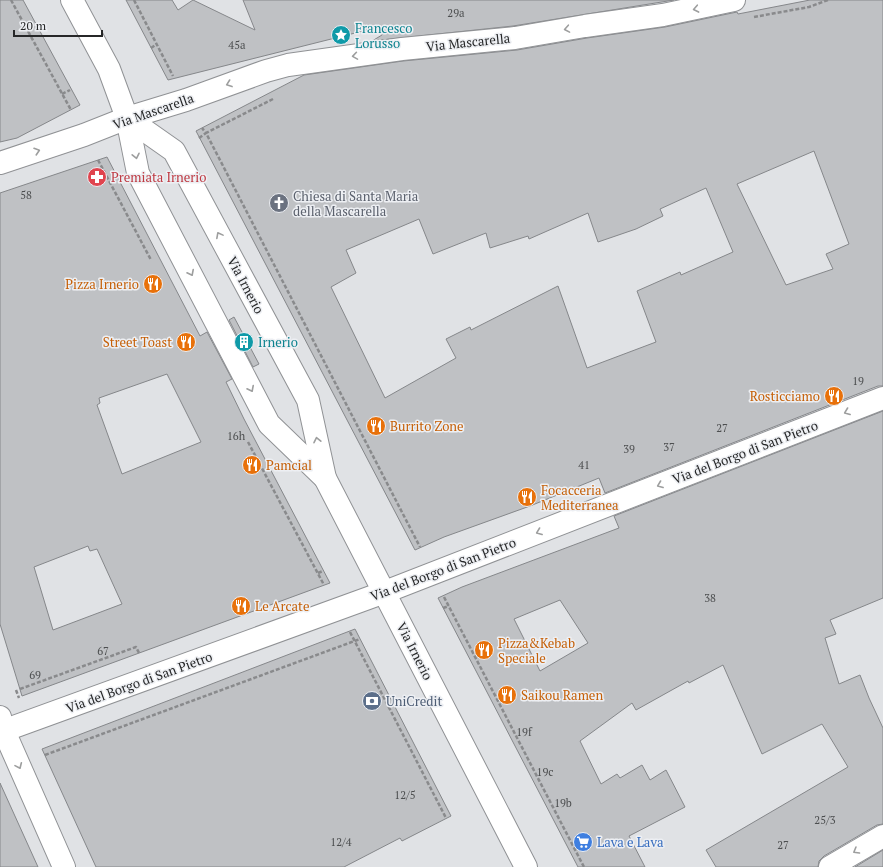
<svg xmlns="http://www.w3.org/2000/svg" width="883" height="867" font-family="'PT Serif',serif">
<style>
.building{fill:#bfc1c4;stroke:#85878a;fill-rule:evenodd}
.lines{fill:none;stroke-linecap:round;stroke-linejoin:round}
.street-casing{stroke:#909295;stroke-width:24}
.secondary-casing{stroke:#909295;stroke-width:24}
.path{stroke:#898a8c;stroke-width:2.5;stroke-dasharray:4 2;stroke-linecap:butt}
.street{stroke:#fff;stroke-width:22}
.secondary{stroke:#fff;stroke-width:22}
.oneway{stroke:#9d9e9e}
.labels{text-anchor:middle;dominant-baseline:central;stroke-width:3;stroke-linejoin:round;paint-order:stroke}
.number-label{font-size:11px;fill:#4c4e4f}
.culture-label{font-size:13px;fill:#0d838f;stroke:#edeff3;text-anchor:start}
.street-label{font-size:13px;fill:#262728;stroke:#edeff3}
.health-label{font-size:13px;fill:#be3a42;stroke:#edeff3;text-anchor:start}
.worship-label{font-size:13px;fill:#5b616d;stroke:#edeff3;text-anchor:start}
.food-label{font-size:13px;fill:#c56008;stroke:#edeff3;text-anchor:start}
.service-label{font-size:13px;fill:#4e5e75;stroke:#edeff3;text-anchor:start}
.shop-label{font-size:13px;fill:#366cbe;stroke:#edeff3;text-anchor:start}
</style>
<rect width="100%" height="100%" fill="#e0e2e5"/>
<g class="building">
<polygon points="0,0 23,0 80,105 17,138 0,142"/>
<polygon points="126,0 172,0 178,10 193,0 255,30 243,0 674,0 513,26 372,41 382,35 379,27 168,80"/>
<path d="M810,0h73v386h-5l-273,107 -6,-15 -69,28 -86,31 -29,13 -219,-419 108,-56 99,-14 114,-11 70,-12 78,-11 72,-15 1,2zM814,151l35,93 -23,10 7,15 -47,16 -49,-101zM706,188l27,64 -52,23 -1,-3 -43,19 19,51 -69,26 -29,-82 -87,44 -1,-3 -24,12 10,19 -71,40 -54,-111 25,-14 -10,-23 73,-31 14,35 53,-21 4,15 38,-12 1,3 59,-26 10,29 38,-13 27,-13 -3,-7z"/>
<path d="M107,157l93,179 7,-4 25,47 -6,3 18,37 86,164 -308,113 -22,-72v-431zM167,374l34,68 -79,32 -25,-69 3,-2 -1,-5zM88,546l2,5 7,-2 25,55 -69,26 -19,-63z"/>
<polygon points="234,317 259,364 253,367 229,320"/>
<path d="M883,411v187l-53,22 6,14 -11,4 14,46 21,-9 9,23 14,30v96l-6,1 -53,31 -5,5 -1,6h-102l-10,-17 142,-83 -26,-43 -60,30 -39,-89 -34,18 -1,-2 -52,29 -4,-7 -52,38 21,43 16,-10 3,4 22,-13 8,15 16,-10 19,37 -56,29 16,31h-67l-140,-269 24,-11 157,-59 -5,-12zM560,600l28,43 -48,28 -26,-52z"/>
<polygon points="355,629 451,816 402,841 400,838 344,867 96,867 42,749"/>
<polygon points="0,783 38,867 0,867"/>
<polygon points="883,850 883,867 855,867"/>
</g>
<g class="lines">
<defs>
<g id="street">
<polyline points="127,118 186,100 266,71 288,65 402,49 515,38 585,26 663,15 734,0"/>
<polyline points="385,592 883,398"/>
<polyline points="0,717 4,731 64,867"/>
<polyline points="830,867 883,836"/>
</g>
<g id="secondary">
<polyline points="72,0 109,69 127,118 138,173 269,424 325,478"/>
<polyline points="127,118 174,151 308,400 325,478 526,867"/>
<polyline points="0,163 84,135 127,118"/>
<polyline points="0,732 385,592"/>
</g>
</defs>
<use href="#street" class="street-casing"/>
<use href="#secondary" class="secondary-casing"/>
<g class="path">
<polyline points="11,0 71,110"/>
<polyline points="134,0 173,76"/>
<polyline points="754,17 809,7 828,0"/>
<polyline points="151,48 157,44"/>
<polyline points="62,94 70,90"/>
<polyline points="273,99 206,133 420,547"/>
<polyline points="199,138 206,133 202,128"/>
<polyline points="98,160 151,260"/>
<polyline points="248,442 324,585"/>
<polyline points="318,573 323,571"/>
<polyline points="444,597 584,867"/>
<polyline points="443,608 449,606"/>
<polyline points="350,632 446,818"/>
<polyline points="20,689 136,647 139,653"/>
<polyline points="16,690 19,698"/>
<polyline points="45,755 360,639"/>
</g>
<use href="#street" class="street"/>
<use href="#secondary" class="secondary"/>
</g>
<defs><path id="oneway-chevron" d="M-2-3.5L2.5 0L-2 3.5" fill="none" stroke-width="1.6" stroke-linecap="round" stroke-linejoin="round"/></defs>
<g class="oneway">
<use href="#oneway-chevron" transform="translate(696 9) rotate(169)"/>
<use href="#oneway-chevron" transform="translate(567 29) rotate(170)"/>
<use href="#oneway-chevron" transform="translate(355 56) rotate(171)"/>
<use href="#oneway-chevron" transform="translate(229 84) rotate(160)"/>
<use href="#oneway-chevron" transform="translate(37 151) rotate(-18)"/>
<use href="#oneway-chevron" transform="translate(136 156) rotate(78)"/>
<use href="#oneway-chevron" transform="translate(219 235) rotate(-118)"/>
<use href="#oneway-chevron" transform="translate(191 273) rotate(63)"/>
<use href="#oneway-chevron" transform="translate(251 389) rotate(63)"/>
<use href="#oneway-chevron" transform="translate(847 412) rotate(159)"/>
<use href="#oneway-chevron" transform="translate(317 440) rotate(-102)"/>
<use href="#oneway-chevron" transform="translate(660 485) rotate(159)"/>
<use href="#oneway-chevron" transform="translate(539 532) rotate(159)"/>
<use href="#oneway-chevron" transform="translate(19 766) rotate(66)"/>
<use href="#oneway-chevron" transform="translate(856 851) rotate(150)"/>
</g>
<defs>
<symbol id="sight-disc" viewBox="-11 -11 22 22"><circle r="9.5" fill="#0f9aa8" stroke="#edeff3"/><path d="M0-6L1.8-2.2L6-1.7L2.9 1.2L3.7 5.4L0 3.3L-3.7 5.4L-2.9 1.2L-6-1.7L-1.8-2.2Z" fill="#fff"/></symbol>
<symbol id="pharmacy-disc" viewBox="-11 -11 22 22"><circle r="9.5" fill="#e0444e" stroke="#edeff3"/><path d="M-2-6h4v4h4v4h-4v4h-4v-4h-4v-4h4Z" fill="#fff"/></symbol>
<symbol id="church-disc" viewBox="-11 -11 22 22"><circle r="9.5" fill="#6b7280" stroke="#edeff3"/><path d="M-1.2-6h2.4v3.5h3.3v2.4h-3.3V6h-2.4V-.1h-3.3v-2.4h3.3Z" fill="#fff"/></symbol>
<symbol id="restaurant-disc" viewBox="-11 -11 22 22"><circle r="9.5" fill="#e8710a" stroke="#edeff3"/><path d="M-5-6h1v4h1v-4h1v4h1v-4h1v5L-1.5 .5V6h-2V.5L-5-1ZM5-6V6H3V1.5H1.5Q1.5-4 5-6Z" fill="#fff"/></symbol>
<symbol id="building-disc" viewBox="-11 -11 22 22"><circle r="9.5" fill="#0f9aa8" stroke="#edeff3"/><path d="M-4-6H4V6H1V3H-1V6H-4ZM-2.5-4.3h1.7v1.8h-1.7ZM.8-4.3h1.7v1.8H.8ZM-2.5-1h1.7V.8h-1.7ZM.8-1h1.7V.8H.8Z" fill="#fff"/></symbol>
<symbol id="bank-disc" viewBox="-11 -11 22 22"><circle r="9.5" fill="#5c6f8a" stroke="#edeff3"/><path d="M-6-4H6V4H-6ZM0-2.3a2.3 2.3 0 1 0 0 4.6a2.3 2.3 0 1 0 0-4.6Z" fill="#fff"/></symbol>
<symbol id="supermarket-disc" viewBox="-11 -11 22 22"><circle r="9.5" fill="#3f7fe0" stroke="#edeff3"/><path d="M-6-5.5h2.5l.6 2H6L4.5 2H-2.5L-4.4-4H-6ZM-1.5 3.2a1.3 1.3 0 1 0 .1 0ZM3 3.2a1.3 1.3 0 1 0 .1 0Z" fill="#fff"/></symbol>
</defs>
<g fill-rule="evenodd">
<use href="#sight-disc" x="330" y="24" width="22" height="22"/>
<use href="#pharmacy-disc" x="86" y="166" width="22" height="22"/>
<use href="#church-disc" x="268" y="192" width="22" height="22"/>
<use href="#restaurant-disc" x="142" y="273" width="22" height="22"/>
<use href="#restaurant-disc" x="175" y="331" width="22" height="22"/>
<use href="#building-disc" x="233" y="331" width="22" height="22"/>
<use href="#restaurant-disc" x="823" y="385" width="22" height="22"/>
<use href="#restaurant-disc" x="365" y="415" width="22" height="22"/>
<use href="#restaurant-disc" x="241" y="454" width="22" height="22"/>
<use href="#restaurant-disc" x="516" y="486" width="22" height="22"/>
<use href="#restaurant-disc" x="230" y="595" width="22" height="22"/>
<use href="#restaurant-disc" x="473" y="639" width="22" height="22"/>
<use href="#restaurant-disc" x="496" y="684" width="22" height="22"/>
<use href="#bank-disc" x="361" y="690" width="22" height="22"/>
<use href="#supermarket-disc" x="572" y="831" width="22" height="22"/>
</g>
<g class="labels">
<g class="number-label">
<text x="456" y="13">29a</text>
<text x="237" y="45">45a</text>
<text x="26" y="195">58</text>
<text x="858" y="381">19</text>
<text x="722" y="428">27</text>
<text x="236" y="436">16h</text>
<text x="669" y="447">37</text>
<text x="629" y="449">39</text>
<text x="584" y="465">41</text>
<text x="710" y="598">38</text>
<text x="103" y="651">67</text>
<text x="35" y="675">69</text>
<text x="524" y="732">19f</text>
<text x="545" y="772">19c</text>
<text x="405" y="795">12/5</text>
<text x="563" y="803">19b</text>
<text x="825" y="820">25/3</text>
<text x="341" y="842">12/4</text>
<text x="783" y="845">27</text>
</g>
<g class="culture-label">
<text x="355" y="28">Francesco<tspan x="355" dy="15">Lorusso</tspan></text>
<text x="258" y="342">Irnerio</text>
</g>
<g class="street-label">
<text transform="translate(468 42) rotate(-6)">Via Mascarella</text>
<text transform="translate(153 111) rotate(-19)">Via Mascarella</text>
<text transform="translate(246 285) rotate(62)">Via Irnerio</text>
<text transform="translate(745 452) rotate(-21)">Via del Borgo di San Pietro</text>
<text transform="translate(443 569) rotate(-21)">Via del Borgo di San Pietro</text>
<text transform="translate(415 651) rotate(63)">Via Irnerio</text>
<text transform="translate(139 682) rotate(-20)">Via del Borgo di San Pietro</text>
</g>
<g class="health-label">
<text x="111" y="177">Premiata Irnerio</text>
</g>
<g class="worship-label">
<text x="293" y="196">Chiesa di Santa Maria<tspan x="293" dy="15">della Mascarella</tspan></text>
</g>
<g class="food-label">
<text x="139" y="284" text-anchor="end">Pizza Irnerio</text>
<text x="172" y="342" text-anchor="end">Street Toast</text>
<text x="820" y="396" text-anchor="end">Rosticciamo</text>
<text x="390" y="426">Burrito Zone</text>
<text x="266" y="465">Pamcial</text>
<text x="541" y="490">Focacceria<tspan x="541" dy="15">Mediterranea</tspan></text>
<text x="255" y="606">Le Arcate</text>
<text x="498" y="643">Pizza&amp;Kebab<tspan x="498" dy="15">Speciale</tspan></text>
<text x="521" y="695">Saikou Ramen</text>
</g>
<g class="service-label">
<text x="386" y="701">UniCredit</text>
</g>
<g class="shop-label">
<text x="597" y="842">Lava e Lava</text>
</g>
</g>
<path d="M14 30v6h88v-6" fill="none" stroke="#262728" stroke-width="2"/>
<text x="20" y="30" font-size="12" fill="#262728" stroke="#edeff3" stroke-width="3" paint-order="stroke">20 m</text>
</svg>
